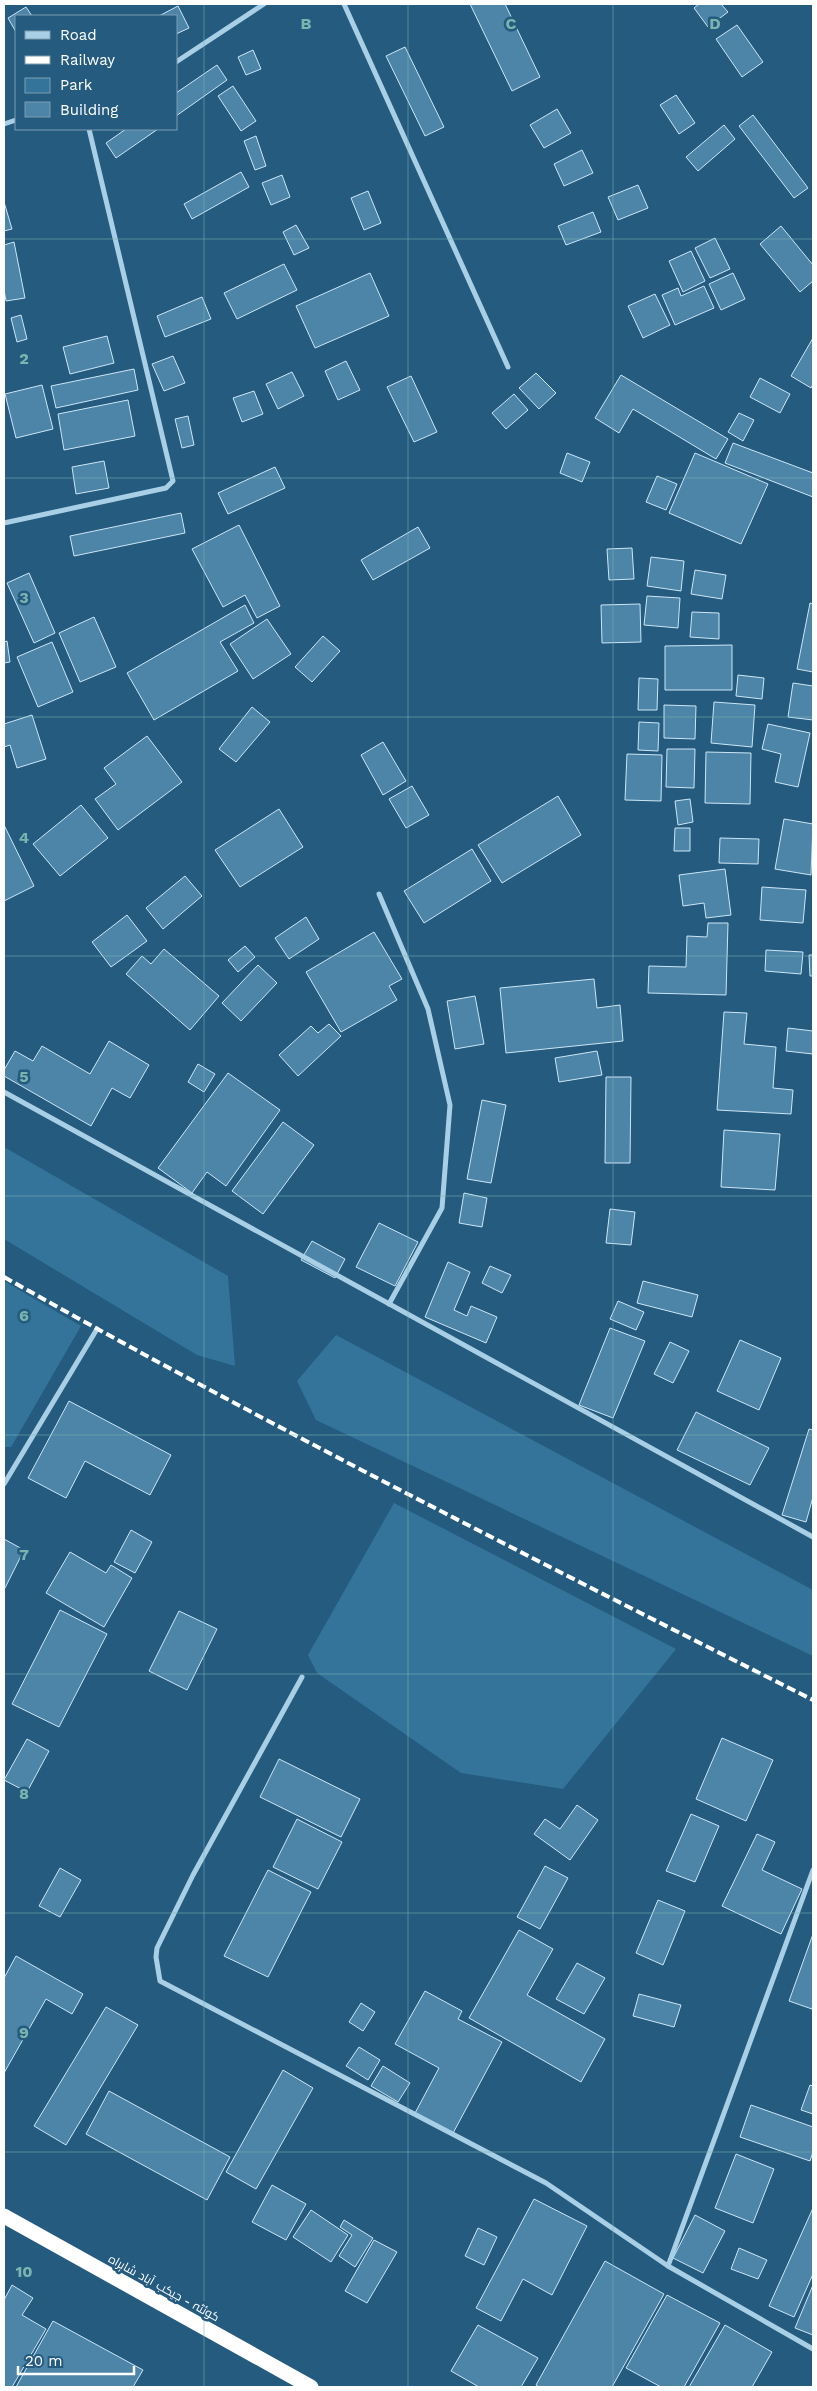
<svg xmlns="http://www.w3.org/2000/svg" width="817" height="2391" font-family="'Work Sans',Cairo,sans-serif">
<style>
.green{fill:#34749b}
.building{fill:#4c85a8;stroke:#cde6f5}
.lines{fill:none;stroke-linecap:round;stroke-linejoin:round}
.street{stroke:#a9cfe6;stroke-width:5}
.highway{stroke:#fff;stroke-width:15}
.rail{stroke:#fff;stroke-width:4;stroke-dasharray:9 4;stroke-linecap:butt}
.grid{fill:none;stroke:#7bb4af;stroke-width:1;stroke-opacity:0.55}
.labels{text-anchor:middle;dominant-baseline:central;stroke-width:5;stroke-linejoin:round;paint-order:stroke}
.street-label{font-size:12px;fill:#fff;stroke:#245b7f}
.grid-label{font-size:16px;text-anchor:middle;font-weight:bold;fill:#7bb4af;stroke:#245b7f;stroke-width:5;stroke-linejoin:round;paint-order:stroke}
</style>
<rect width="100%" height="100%" fill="#245b7f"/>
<g class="green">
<polygon points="4,1147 228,1276 235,1366 197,1355 4,1239"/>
<polygon points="4,1281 81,1326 11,1447 4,1447"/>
<polygon points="336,1335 813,1590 813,1656 316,1420 297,1381"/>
<polygon points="394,1503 676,1649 563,1789 461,1773 317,1673 308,1655"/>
</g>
<g class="building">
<polygon points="470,4 505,4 540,77 512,91"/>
<polygon points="699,4 721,4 728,12 708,27 694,8"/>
<polygon points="178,6 189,28 176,34 176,16 159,16"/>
<polygon points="26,7 32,16 16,16 16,32 8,18"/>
<polygon points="737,25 763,62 742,77 716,39"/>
<polygon points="405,47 444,127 425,136 386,56"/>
<polygon points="253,50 261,69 246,75 238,57"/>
<polygon points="217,65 227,80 176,116 176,93"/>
<polygon points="233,86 256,121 241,131 218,96"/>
<polygon points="676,95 695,123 679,134 660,105"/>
<polygon points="557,109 571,133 544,148 530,125"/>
<polygon points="753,115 808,188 794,198 739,126"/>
<polygon points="724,125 735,139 698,171 686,157"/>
<polygon points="126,129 158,129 116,158 106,143"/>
<polygon points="256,136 266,166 255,170 244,141"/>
<polygon points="582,150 593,173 564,186 554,164"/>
<polygon points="241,172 249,187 192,219 184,204"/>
<polygon points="282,175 290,197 271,205 262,183"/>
<polygon points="638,185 648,208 618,220 608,197"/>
<polygon points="368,191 381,223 364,230 351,198"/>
<polygon points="4,202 12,229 4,231"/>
<polygon points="593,212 601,232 566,245 558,226"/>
<polygon points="296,225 309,248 294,255 283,232"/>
<polygon points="781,226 813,265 813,281 800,292 760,244"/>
<polygon points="715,238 730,269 710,278 695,248"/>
<polygon points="14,242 25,298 6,301 4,290 4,245"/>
<polygon points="691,251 705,281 683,292 669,261"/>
<polygon points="284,264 297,290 237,319 224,293"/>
<polygon points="370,273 389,316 315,348 296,306"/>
<polygon points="733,273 745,299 721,310 709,284"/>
<polygon points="704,286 714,308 675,325 662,295 678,288 681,296"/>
<polygon points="655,294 670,325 643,338 628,306"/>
<polygon points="202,297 211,319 165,337 157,316"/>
<polygon points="21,315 27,339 17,342 11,318"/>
<polygon points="107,336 114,363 70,374 63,347"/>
<polygon points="813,338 813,384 811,388 791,376"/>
<polygon points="173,356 185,383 164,391 152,364"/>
<polygon points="346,361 360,390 338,400 325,371"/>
<polygon points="134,369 138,390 56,408 51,386"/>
<polygon points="292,372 304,396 278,409 266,384"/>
<polygon points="536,373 556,393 539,409 519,388"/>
<polygon points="621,375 728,439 716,459 633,409 619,433 595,418"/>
<polygon points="411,376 437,432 414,442 387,387"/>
<polygon points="760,378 790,394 780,413 750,397"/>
<polygon points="42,385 53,429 16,438 5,394"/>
<polygon points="254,391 263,414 242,422 233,398"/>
<polygon points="514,394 528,410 506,429 492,413"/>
<polygon points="128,400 135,436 64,450 58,414"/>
<polygon points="739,413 754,420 743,441 728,432"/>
<polygon points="188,416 194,445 182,448 175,419"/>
<polygon points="733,443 813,473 813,497 725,463"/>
<polygon points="567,453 590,462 582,482 560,473"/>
<polygon points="695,453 768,484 741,544 669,513"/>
<polygon points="104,461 109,488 76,494 72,467"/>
<polygon points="275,467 285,488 228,514 218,493"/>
<polygon points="657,476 677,484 666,510 646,502"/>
<polygon points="181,513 185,533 74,556 70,536"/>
<polygon points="239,525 280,606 257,618 245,595 223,607 192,549"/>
<polygon points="418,527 430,548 373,580 361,560"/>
<polygon points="632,548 634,579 609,580 607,549"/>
<polygon points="651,557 684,561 681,591 647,586"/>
<polygon points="695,570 726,575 722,599 691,594"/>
<polygon points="29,573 55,633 34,643 7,583"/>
<polygon points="647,596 680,598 678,628 644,625"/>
<polygon points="810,603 813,604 813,672 797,669"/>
<polygon points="640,604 641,642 602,643 601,605"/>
<polygon points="245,605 254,623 220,642 238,671 154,720 127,673"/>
<polygon points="692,612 719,613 719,639 690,637"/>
<polygon points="94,617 116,667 80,682 59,633"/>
<polygon points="267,619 291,654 253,679 230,644"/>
<polygon points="323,636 340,651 312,682 295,667"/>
<polygon points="7,641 10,662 4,663 4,642"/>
<polygon points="52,642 73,692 38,707 17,657"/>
<polygon points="732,645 732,690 665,690 665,646"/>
<polygon points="738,675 764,678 762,699 736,696"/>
<polygon points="639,678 658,679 657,710 638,710"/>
<polygon points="793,683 813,686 813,720 788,717"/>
<polygon points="714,702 755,705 752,747 711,743"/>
<polygon points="664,705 696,706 695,739 664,738"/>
<polygon points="252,707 270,722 236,762 219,749"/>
<polygon points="32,715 46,759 17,768 10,745 4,747 4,724"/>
<polygon points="639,722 659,723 658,751 638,750"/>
<polygon points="768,724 810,733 798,787 775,782 781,754 762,749"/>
<polygon points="147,736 182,782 118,830 95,799 116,784 104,768"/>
<polygon points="383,742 406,781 383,795 361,755"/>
<polygon points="667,749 695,749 694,788 666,787"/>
<polygon points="706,752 751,753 750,804 705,803"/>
<polygon points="627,754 662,755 661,801 625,800"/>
<polygon points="412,786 429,815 406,828 389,799"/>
<polygon points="558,796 581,835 502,883 478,845"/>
<polygon points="690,799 693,822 678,825 675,801"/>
<polygon points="81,805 108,838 60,876 33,844"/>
<polygon points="279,809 303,847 240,887 215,850"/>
<polygon points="784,819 813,824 811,875 775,869"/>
<polygon points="4,825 34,886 4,901"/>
<polygon points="675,828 690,828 690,851 674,851"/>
<polygon points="720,838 759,839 758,864 719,863"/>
<polygon points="472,849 491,881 424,923 404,891"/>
<polygon points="725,869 731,915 706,918 704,903 683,906 679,875"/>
<polygon points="185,876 202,896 163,929 146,908"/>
<polygon points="762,887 806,890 803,923 760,920"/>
<polygon points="127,915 147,941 111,967 92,942"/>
<polygon points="306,917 319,939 289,959 275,938"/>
<polygon points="708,923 728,923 726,995 648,993 649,966 686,967 687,936 707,937"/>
<polygon points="374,932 402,979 389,986 397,1000 341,1032 306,972"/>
<polygon points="245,946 255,957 238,972 228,960"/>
<polygon points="164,949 219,996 190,1030 126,974 142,956 151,964"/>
<polygon points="766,950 803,952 801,974 765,971"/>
<polygon points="809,955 813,955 813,976 810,976"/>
<polygon points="258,965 277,983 241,1021 222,1003"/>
<polygon points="594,979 597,1008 620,1005 623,1041 506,1053 500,988"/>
<polygon points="475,996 484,1044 455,1049 447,1001"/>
<polygon points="724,1012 747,1013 744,1044 776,1047 773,1088 793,1090 791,1114 717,1110"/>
<polygon points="329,1024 341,1036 298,1076 279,1055 311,1026 318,1033"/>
<polygon points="788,1028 813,1031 813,1054 786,1051"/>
<polygon points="109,1041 149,1065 130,1098 112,1088 91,1126 4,1076 4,1070 15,1051 33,1061 42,1046 90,1074"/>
<polygon points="597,1051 602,1075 559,1082 555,1058"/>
<polygon points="198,1064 215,1074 204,1092 188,1082"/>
<polygon points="228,1073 280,1110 226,1186 207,1172 192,1193 158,1168"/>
<polygon points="606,1077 631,1077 630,1163 605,1163"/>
<polygon points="482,1100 506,1105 491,1183 467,1179"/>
<polygon points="283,1122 314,1145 263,1214 232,1191"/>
<polygon points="724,1130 780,1134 775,1190 721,1187"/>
<polygon points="464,1193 487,1198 482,1227 459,1223"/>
<polygon points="610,1209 635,1212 631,1245 606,1243"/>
<polygon points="379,1223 418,1242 395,1286 356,1267"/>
<polygon points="312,1241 345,1259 335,1278 301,1260"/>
<polygon points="448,1262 470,1272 454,1310 467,1316 471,1306 497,1317 486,1343 425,1317"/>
<polygon points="490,1266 511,1275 502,1293 482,1283"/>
<polygon points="643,1281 698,1295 692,1317 637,1303"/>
<polygon points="618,1301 644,1312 636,1330 610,1319"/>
<polygon points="610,1328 645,1341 613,1418 579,1405"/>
<polygon points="740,1340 781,1358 759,1410 717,1391"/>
<polygon points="670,1342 689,1351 673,1383 654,1374"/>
<polygon points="69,1401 171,1455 150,1495 85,1461 66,1498 28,1478"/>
<polygon points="696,1412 769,1448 750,1485 677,1450"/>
<polygon points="809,1429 813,1430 813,1497 806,1522 782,1515"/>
<polygon points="131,1530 152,1542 135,1573 114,1562"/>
<polygon points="4,1539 24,1550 5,1588 4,1588"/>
<polygon points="70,1552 106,1573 111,1565 132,1578 104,1627 46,1593"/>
<polygon points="60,1610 107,1634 59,1727 12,1704"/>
<polygon points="179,1611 217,1629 187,1690 149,1671"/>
<polygon points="722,1738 773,1760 746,1821 696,1799"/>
<polygon points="27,1739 49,1751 27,1792 4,1780"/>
<polygon points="279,1759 360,1799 341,1837 260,1797"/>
<polygon points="577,1805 598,1820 570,1860 534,1834 545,1819 560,1829"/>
<polygon points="691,1814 719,1826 695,1882 666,1871"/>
<polygon points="297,1819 342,1842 318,1889 273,1867"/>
<polygon points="757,1834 775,1842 762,1870 802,1889 781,1934 722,1906"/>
<polygon points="545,1866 568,1878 540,1929 517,1917"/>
<polygon points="60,1868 81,1880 60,1917 39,1906"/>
<polygon points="268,1870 311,1892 268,1977 224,1956"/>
<polygon points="658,1900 685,1911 663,1965 636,1953"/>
<polygon points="519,1930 553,1949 527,1995 605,2039 581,2082 469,2018"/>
<polygon points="813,1934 813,2004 812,2009 789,2001"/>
<polygon points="16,1956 83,1994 72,2014 46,1999 4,2073 4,1978"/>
<polygon points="577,1963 605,1978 584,2014 556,1999"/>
<polygon points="425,1991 462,2011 458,2019 502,2042 452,2135 414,2115 439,2068 395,2044"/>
<polygon points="639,1994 681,2005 674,2027 633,2016"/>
<polygon points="361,2003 375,2012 363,2031 349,2022"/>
<polygon points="106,2007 138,2025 66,2145 34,2126"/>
<polygon points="359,2047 380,2060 368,2080 346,2066"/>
<polygon points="383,2066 410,2083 398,2102 371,2086"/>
<polygon points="283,2070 313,2088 256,2189 226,2172"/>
<polygon points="810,2085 813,2086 813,2114 801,2110"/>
<polygon points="109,2091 230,2157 207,2200 86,2134"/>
<polygon points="751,2105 813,2127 813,2152 810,2161 740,2137"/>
<polygon points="736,2154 774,2169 753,2223 715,2208"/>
<polygon points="272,2185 306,2204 286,2240 252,2222"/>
<polygon points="534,2199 587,2226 552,2295 523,2279 501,2321 476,2308"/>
<polygon points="813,2208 813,2274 794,2317 769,2306"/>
<polygon points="311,2210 348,2235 331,2262 293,2237"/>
<polygon points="695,2215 725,2231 703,2273 673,2258"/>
<polygon points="344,2220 373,2238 355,2267 339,2256 352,2235 340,2227"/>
<polygon points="478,2228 497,2237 484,2265 465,2256"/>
<polygon points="374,2240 397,2252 367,2303 345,2291"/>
<polygon points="739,2248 767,2260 758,2279 731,2269"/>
<polygon points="605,2261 664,2294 612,2387 539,2387 536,2385"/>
<polygon points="12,2285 33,2298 22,2315 46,2329 12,2387 4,2387 4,2300"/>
<polygon points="813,2285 813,2335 795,2328"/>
<polygon points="667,2295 720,2323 684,2387 661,2387 626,2368"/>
<polygon points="53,2321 143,2370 133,2387 16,2387"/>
<polygon points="478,2325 538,2358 521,2387 479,2387 451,2371"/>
<polygon points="725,2325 772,2352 752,2387 689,2387"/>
</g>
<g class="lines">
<g class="street">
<polyline points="344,4 508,367"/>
<polyline points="176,62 264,4"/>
<polyline points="4,124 16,120"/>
<polyline points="4,523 166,488 173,481 89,129"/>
<polyline points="379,894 428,1009 450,1105 442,1208 389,1304"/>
<polyline points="4,1092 813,1537"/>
<polyline points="4,1484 97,1329"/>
<polyline points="302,1677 193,1875 157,1948 156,1957 160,1981 546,2183 668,2266 813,2349"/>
<polyline points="668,2266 813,1870"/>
</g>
<polyline class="highway" points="4,2216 311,2387"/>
<path class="rail" d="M4,1277c265,149 537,286 809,423"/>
</g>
<path class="grid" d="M204,4v2383M408,4v2383M613,4v2383M4,239h809M4,478h809M4,717h809M4,956h809M4,1196h809M4,1435h809M4,1674h809M4,1913h809M4,2152h809"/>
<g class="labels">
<g class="street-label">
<text transform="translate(164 2288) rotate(29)">کوئٹہ - جیکب آباد شاہراہ</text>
</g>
</g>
<g class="grid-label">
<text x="306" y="29">B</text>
<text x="511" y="29">C</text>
<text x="715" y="29">D</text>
<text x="24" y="364">2</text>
<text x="24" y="603">3</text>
<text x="24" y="843">4</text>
<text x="24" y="1082">5</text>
<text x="24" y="1321">6</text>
<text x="24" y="1560">7</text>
<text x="24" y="1799">8</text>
<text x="24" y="2038">9</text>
<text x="24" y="2277">10</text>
</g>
<rect width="817" height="2391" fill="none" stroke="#ffffff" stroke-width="10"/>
<rect x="15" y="15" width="162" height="115" fill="#245b7f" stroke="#7c9db2"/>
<rect x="25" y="31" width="25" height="8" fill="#a9cfe6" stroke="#7c9db2"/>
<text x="60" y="40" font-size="15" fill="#ffffff">Road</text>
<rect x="25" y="56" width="25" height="8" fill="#ffffff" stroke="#7c9db2"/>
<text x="60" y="65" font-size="15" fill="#ffffff">Railway</text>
<rect x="25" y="78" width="25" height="15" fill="#34749b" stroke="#7c9db2"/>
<text x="60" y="90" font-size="15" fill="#ffffff">Park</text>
<rect x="25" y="102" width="25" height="15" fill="#4c85a8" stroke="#7c9db2"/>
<text x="60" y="115" font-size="15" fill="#ffffff">Building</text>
<path d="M18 2366v8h116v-8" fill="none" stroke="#ffffff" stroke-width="2.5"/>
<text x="25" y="2366" font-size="15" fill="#ffffff" stroke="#245b7f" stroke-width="4" paint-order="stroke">20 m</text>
</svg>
